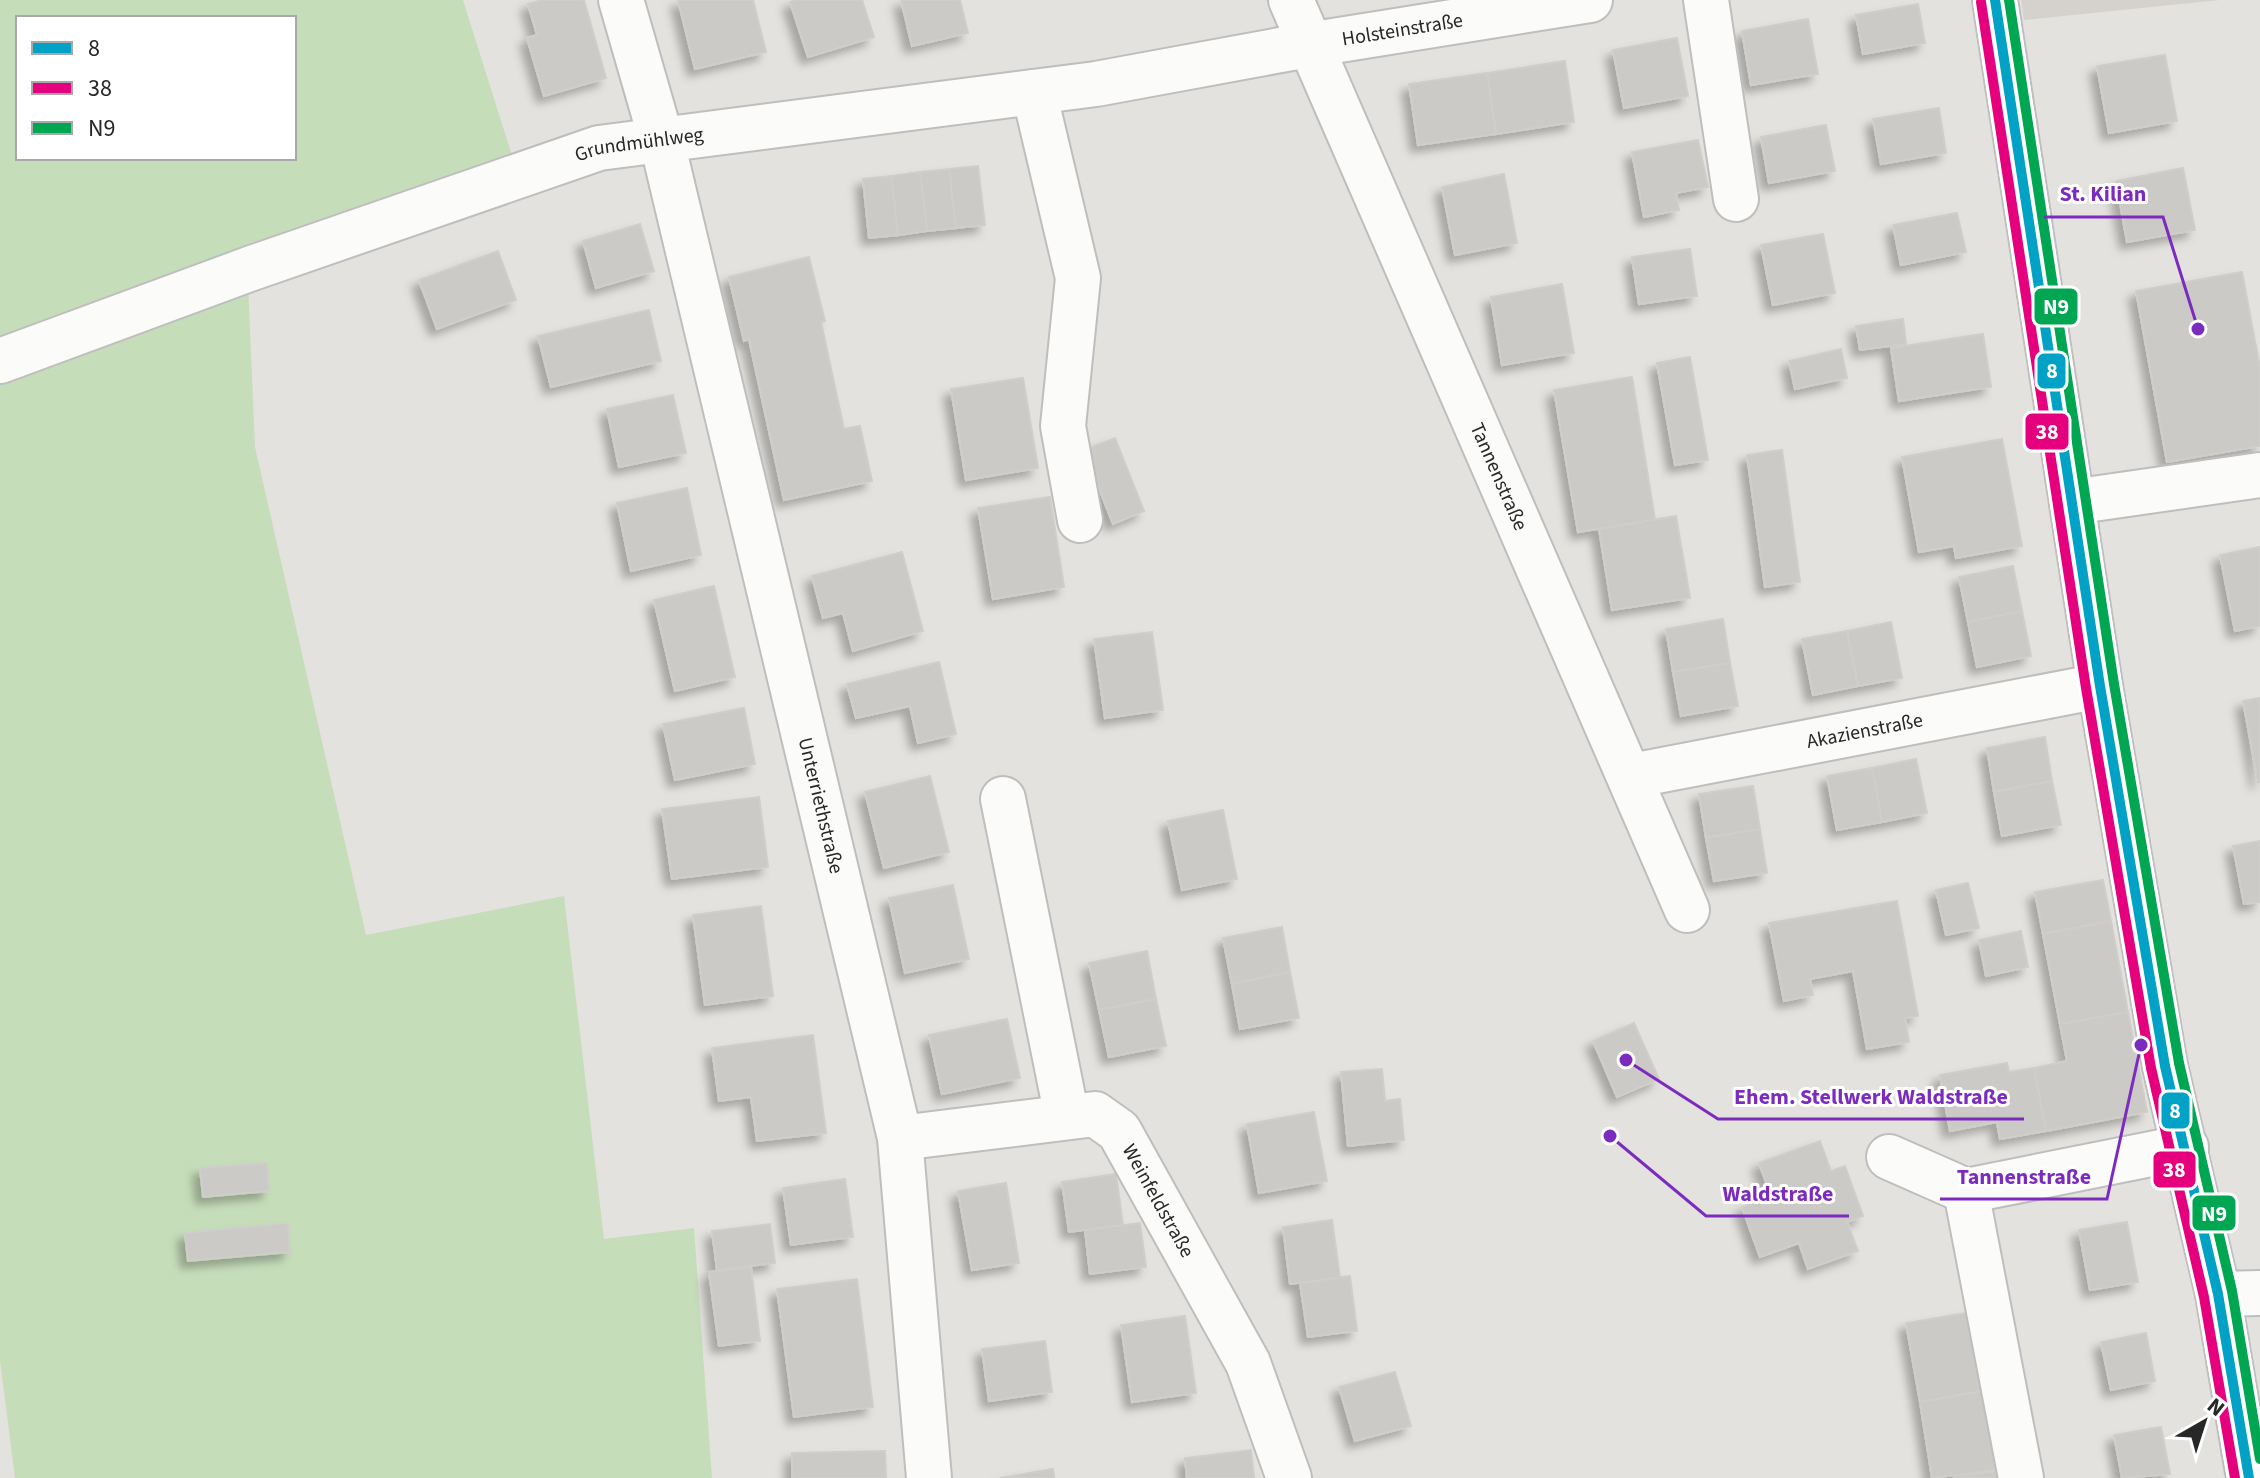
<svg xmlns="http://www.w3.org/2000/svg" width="2260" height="1478" font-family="'Source Sans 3',sans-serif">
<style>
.green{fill:#c6ddba;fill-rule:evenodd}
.plaza{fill:#d5d2cd}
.building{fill:#cccac7;stroke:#cfceca;stroke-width:2;filter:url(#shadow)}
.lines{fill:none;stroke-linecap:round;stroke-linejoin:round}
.minor-casing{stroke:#bfbebf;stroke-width:48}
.minor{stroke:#fbfbfa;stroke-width:44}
.bus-1-casing{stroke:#fff;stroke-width:16}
.bus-2-casing{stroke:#fff;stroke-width:16}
.bus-3-casing{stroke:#fff;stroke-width:16}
.bus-1{stroke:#02a2c6;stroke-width:10}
.bus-2{stroke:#e5007d;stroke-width:10}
.bus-3{stroke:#00a651;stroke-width:10}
.labels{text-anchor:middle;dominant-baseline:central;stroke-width:6;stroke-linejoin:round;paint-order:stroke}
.street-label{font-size:20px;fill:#272727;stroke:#fff}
.leader{fill:none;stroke:#7b2cbf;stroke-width:3}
.callout-dot{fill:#7b2cbf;stroke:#fff;stroke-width:3}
.callout-label{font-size:22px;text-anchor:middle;font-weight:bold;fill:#7b2cbf;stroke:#fff;stroke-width:6;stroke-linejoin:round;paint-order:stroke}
.line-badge{stroke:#fff;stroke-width:3}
.badge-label{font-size:22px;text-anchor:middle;font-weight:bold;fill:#fff}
</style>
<defs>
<filter id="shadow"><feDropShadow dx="-7" dy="7" stdDeviation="4" flood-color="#0004"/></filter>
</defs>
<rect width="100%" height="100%" fill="#e4e2de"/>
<g class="green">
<path d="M0,0h463l51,162 -514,184zM18,18h276v140h-276z"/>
<polygon points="248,284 255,447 366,935 564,896 604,1239 694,1228 712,1478 15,1478 0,1361 0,373"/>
</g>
<polygon class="plaza" points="2021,0 2220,0 2024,20"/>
<g class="building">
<polygon points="542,0 584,0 606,78 544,96 527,38 537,35 528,4"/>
<polygon points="678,0 753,0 766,52 695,69"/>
<polygon points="796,0 862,0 874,37 808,57 790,2"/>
<polygon points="901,0 960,0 968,33 912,46"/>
<polygon points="1918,4 1925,43 1863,54 1856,15"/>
<polygon points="1808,19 1818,74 1751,85 1742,31"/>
<polygon points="1677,38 1688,96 1624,108 1613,50"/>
<polygon points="2165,55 2177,121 2109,133 2097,66"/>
<polygon points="1565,61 1574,122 1496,134 1487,73"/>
<polygon points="1487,73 1496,134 1418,145 1409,84"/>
<polygon points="1939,108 1946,153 1881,164 1873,119"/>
<polygon points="1826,125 1835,171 1769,183 1761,137"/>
<polygon points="1698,140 1708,187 1676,193 1679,210 1644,217 1632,152"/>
<polygon points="978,166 985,225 956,228 949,169"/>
<polygon points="2183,168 2195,230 2127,242 2116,181"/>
<polygon points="949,169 956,228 927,231 920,172"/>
<polygon points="920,172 927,231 898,235 891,176"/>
<polygon points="1504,174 1517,243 1455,255 1442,187"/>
<polygon points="891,176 898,235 869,238 863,179"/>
<polygon points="1957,213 1966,252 1901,265 1893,225"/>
<polygon points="640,224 654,271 596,288 583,241"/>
<polygon points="1823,234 1835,293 1773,305 1761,245"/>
<polygon points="1690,249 1697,296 1639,304 1632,257"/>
<polygon points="498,251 516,300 437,329 419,280"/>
<polygon points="809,257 825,321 821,322 844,429 860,426 872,481 784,500 749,339 744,341 729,277"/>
<polygon points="2242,272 2260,368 2260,446 2167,462 2136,291"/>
<polygon points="1562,284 1574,353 1502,365 1491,297"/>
<polygon points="649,310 661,361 551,387 538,336"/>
<polygon points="1903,319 1906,344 1860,350 1856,326"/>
<polygon points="1983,334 1991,387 1899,401 1891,348"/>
<polygon points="1841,349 1847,378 1795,389 1789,361"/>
<polygon points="1690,357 1708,460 1675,465 1657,363"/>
<polygon points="1632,377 1655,520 1578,532 1554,390"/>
<polygon points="1023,378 1038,468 966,480 951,389"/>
<polygon points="673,395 686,453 619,467 607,409"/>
<polygon points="1115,438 1144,511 1113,524 1084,450"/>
<polygon points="2002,439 2022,546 1956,558 1954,546 1919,552 1902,457"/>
<polygon points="1782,450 1800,582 1765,587 1747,455"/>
<polygon points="687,488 701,555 631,571 617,503"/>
<polygon points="1050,497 1064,587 993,599 978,508"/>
<polygon points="1676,516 1690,598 1612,610 1599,529"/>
<polygon points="2260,547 2260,626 2235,631 2220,555"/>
<polygon points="902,552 923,631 853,651 843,613 823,618 812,576"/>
<polygon points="2013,566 2022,611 1968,622 1959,577"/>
<polygon points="714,586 735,677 675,691 654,600"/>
<polygon points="2022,611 2031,656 1977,667 1968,622"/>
<polygon points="1723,619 1730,663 1673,672 1666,629"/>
<polygon points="1891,622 1902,678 1858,686 1847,631"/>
<polygon points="1847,631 1858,686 1813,695 1802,639"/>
<polygon points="1152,632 1163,710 1105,718 1094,639"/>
<polygon points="939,662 956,734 918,743 910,706 856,718 847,684"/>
<polygon points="1730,663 1738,706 1681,716 1673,672"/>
<polygon points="2260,698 2260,782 2258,782 2243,701"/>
<polygon points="744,708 755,764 675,780 663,724"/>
<polygon points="2045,737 2052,781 1994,792 1987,748"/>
<polygon points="1916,759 1927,813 1882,822 1872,768"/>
<polygon points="1872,768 1882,822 1837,830 1827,776"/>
<polygon points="930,776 949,852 884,868 865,792"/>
<polygon points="2052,781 2061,825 2002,836 1994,792"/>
<polygon points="1753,786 1760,829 1706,838 1699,794"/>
<polygon points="759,797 768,867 672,879 662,809"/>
<polygon points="1223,810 1237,879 1182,890 1168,821"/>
<polygon points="1760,829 1767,873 1714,881 1706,838"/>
<polygon points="2260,841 2260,902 2244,904 2233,846"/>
<polygon points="2103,880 2111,921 2043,934 2035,892"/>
<polygon points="1968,883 1979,928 1946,935 1936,890"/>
<polygon points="953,885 969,959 905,973 889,898"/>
<polygon points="1897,901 1918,1016 1905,1018 1909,1042 1867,1049 1853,971 1810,979 1813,995 1784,1001 1769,923"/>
<polygon points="761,906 773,996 705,1005 693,915"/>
<polygon points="2111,921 2128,1012 2060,1024 2043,934"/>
<polygon points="1282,927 1290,972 1232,984 1223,938"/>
<polygon points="2021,931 2028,967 1986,976 1979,940"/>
<polygon points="1147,951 1156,999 1099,1010 1089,963"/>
<polygon points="1290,972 1299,1018 1240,1029 1232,984"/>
<polygon points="1156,999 1166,1046 1109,1057 1099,1010"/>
<polygon points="2128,1012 2147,1112 2046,1131 2034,1068 2067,1061 2060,1024"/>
<polygon points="1007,1019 1020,1078 942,1094 929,1035"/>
<polygon points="1634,1023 1659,1079 1617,1097 1593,1041"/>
<polygon points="813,1035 826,1133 757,1141 751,1097 719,1101 712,1048"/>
<polygon points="2007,1063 2009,1072 2034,1068 2046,1131 2000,1139 1997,1122 1950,1131 1940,1075"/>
<polygon points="1382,1069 1385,1101 1400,1099 1404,1140 1348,1146 1341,1072"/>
<polygon points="1314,1112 1327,1181 1259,1193 1247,1124"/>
<polygon points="1820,1141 1831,1171 1845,1166 1863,1216 1847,1222 1858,1251 1808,1269 1799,1243 1760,1257 1742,1207 1771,1196 1759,1163"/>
<polygon points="267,1163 269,1191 203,1197 200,1168"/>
<polygon points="1116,1174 1123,1225 1069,1232 1062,1182"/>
<polygon points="845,1179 853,1237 791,1245 783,1188"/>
<polygon points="1006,1183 1019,1263 972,1270 958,1191"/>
<polygon points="1332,1220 1340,1278 1290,1284 1283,1227"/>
<polygon points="2127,1222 2138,1282 2090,1290 2079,1230"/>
<polygon points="288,1223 290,1252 188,1261 185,1233"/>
<polygon points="1140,1223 1146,1267 1090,1274 1085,1230"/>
<polygon points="770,1224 775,1263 717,1270 712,1231"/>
<polygon points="751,1267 760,1341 719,1346 709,1272"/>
<polygon points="1350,1276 1357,1331 1308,1337 1300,1283"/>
<polygon points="857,1279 873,1407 794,1417 777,1289"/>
<polygon points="1979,1311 1993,1389 1920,1402 1906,1323"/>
<polygon points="1185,1316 1196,1393 1132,1402 1121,1325"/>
<polygon points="2146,1333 2155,1381 2111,1390 2101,1342"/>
<polygon points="1045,1341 1052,1392 989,1401 982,1349"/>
<polygon points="1395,1372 1411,1426 1355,1441 1339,1387"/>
<polygon points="1993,1389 2007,1469 1932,1478 1920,1402"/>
<polygon points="2161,1427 2170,1474 2122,1478 2114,1435"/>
<polygon points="1251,1450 1254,1478 1187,1478 1185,1458"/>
<polygon points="885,1451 886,1478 792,1478 792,1453"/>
<polygon points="1053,1469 1054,1478 1000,1478"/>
<polygon points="2007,1469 2008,1478 1953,1478"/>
</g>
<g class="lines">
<defs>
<g id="minor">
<path id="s1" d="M621,0l41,142 238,996 29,340"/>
<path id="s2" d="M1291,0l396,910"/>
<polyline points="1706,0 1736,199"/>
<polyline points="1995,0 2100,686 2165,1066 2218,1294 2249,1478"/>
<polyline points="1034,92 1078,278 1063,426 1080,520"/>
<path id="s3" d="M0,361l252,-93 347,-120 497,-64 212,-39 282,-45"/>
<polyline points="2072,502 2260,475"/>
<path id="s4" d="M1631,776l469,-90"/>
<polyline points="1003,799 1067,1117"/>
<path id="s5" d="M900,1138l195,-24 24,17 129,232 41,115"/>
<polyline points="1889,1157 1966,1191 2186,1147"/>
<polyline points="1966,1191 2021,1478"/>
<polyline points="2218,1294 2260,1293"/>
</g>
</defs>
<use href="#minor" class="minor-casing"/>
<use href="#minor" class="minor"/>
<defs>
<polyline id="bus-1" points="1995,0 2100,686 2165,1066 2218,1294 2249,1478"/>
<polyline id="bus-2" points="1981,2 2086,688 2151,1068 2204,1297 2235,1478"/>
<polyline id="bus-3" points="2009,0 2114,684 2179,1063 2232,1291 2260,1459"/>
</defs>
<use href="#bus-1" class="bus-1-casing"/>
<use href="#bus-2" class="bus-2-casing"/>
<use href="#bus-3" class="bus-3-casing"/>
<use href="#bus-1" class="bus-1"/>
<use href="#bus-2" class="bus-2"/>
<use href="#bus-3" class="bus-3"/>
</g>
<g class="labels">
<g class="street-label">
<text stroke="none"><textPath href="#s3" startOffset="1448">Holsteinstraße</textPath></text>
<text stroke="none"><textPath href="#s3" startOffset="676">Grundmühlweg</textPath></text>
<text stroke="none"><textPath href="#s2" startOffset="520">Tannenstraße</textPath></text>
<text stroke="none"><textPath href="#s4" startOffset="238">Akazienstraße</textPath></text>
<text stroke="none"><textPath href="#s1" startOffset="830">Unterriethstraße</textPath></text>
<text stroke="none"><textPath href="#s5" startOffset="306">Weinfeldstraße</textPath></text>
</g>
</g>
<path class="leader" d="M2198 329L2163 217H2044M1626 1060L1718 1119H2024M2141 1045L2107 1199H1940M1610 1136L1706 1216H1849"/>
<g class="callout-dot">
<circle cx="2198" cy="329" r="8"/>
<circle cx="1626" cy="1060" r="8"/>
<circle cx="2141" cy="1045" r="8"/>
<circle cx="1610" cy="1136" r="8"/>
</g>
<g class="callout-label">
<text x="2103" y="201">St. Kilian</text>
<text x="1871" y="1104">Ehem. Stellwerk Waldstraße</text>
<text x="2024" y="1184">Tannenstraße</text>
<text x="1778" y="1201">Waldstraße</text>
</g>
<g class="line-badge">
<rect x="2033" y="287" width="46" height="39" rx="8" fill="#00a651"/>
<rect x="2036" y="352" width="31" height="38" rx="8" fill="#02a2c6"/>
<rect x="2024" y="412" width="46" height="39" rx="8" fill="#e5007d"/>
<rect x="2160" y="1091" width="31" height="39" rx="8" fill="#02a2c6"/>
<rect x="2152" y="1150" width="45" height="39" rx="8" fill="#e5007d"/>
<rect x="2191" y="1194" width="46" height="38" rx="8" fill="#00a651"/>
</g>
<g class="badge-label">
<text x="2056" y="314">N9</text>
<text x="2052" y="378">8</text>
<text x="2047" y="439">38</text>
<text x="2175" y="1118">8</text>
<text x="2174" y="1177">38</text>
<text x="2214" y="1221">N9</text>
</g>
<rect x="16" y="16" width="280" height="144" fill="#ffffff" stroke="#a9a9a9" stroke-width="2"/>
<rect x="32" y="42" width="40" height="12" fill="#02a2c6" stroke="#a9a9a9" stroke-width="2"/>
<text x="88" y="56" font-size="24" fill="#272727">8</text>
<rect x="32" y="82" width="40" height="12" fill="#e5007d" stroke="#a9a9a9" stroke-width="2"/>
<text x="88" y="96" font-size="24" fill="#272727">38</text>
<rect x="32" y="122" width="40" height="12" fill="#00a651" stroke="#a9a9a9" stroke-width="2"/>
<text x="88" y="136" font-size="24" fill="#272727">N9</text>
<g transform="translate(2204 1422) rotate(39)" stroke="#ffffff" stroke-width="6" paint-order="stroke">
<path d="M0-6L14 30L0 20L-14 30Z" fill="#272727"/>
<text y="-12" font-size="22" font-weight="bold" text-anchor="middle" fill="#272727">N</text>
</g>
</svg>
